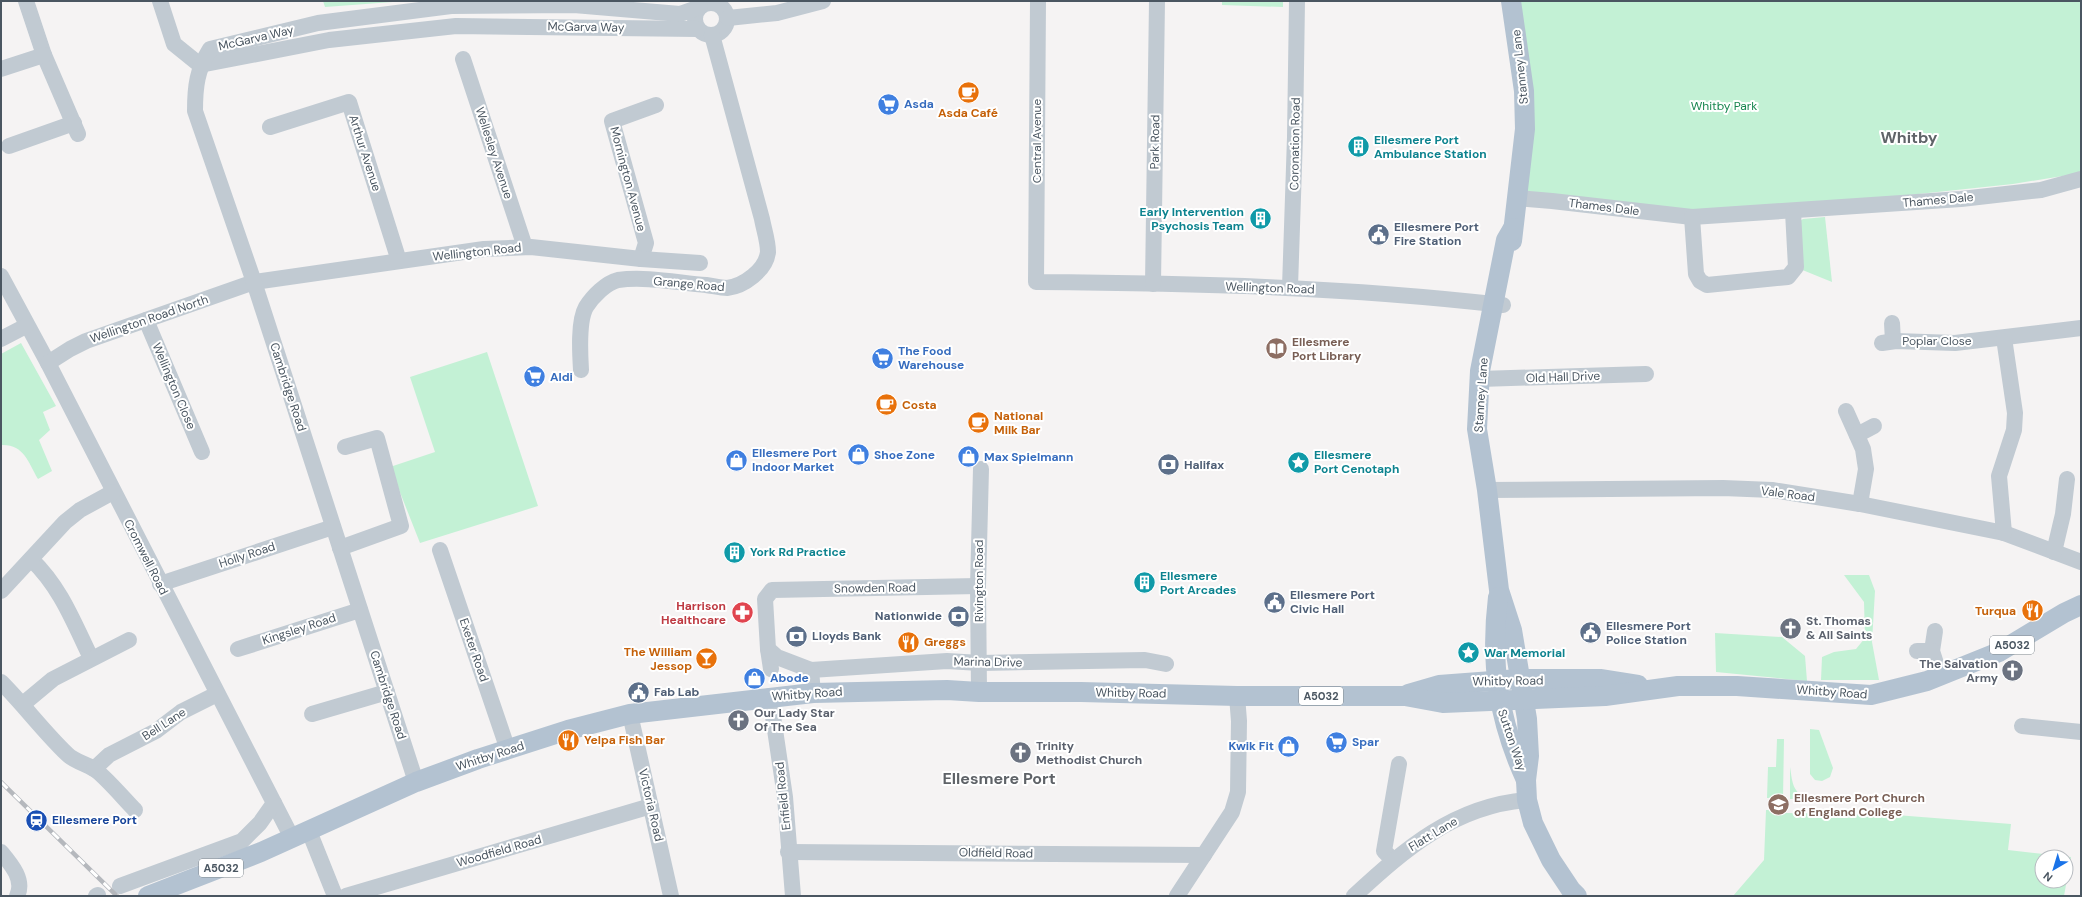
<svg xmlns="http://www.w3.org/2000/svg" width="2082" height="897" font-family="'DM Sans',sans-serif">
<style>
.green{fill:#c3f1d5;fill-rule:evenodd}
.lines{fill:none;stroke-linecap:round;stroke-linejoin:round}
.minor{stroke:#c1cad2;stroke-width:16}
.major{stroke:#b3c2d1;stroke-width:20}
.rail-casing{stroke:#b5b8bd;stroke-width:4.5}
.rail{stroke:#fff;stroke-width:3;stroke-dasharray:9;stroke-linecap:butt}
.labels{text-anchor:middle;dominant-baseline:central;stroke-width:4;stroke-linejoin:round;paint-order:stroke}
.shield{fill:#fff;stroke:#808990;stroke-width:1}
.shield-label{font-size:11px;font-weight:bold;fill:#4a5661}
.street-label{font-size:12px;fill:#4a5661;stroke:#fff}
.shop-label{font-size:12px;font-weight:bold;fill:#366cbe;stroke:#fff;text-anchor:start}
.park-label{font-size:12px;fill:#17864f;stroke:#fff}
.food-label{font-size:12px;font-weight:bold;fill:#c56008;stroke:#fff;text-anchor:start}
.culture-label{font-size:12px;font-weight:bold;fill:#0d838f;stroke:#fff;text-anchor:start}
.service-label{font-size:12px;font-weight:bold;fill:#4e5e75;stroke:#fff;text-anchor:start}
.education-label{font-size:12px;font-weight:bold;fill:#785e54;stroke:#fff;text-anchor:start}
.health-label{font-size:12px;font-weight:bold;fill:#be3a42;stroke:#fff;text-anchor:end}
.worship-label{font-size:12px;font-weight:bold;fill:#5b616d;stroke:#fff;text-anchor:start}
.transit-label{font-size:12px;font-weight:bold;fill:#164399;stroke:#fff;text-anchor:start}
.district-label{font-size:16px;font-weight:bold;fill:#5f6368;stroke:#fff}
</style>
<rect width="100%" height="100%" fill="#f5f3f3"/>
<g class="green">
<polygon points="323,1 406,1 325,7"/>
<polygon points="1222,1 1283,1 1283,7 1222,5"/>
<polygon points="1515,1 2081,1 2081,173 2013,184 1871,199 1689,212 1526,191"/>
<polygon points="1825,217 1832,282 1800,269 1797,223 1803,219"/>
<path d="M21,343l35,63 -13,6 7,18 -11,10 13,31 -14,8c-10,-17 -14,-35 -37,-34v-91z"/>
<polygon points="487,352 538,506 420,543 390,467 435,452 410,377"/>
<polygon points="1844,575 1869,575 1875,591 1872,642 1879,680 1821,680 1822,657 1834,652 1856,649 1865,638 1864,602"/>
<polygon points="1715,633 1782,637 1805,656 1807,681 1716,672"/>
<polygon points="1810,729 1819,730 1833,768 1830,777 1822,781 1815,780 1810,774"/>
<polygon points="1777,739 1784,739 1783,799 1767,798 1768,767 1776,767"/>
<path d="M1790,767c2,11 2,27 16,29v3h-16z"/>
<path d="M1766,810h18l2,3 110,2 115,9 -3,26 63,7 -7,39h-331l31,-36zM2042,857h24v24h-24z"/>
</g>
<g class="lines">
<g class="minor">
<polyline points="26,1 44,55 78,134"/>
<polyline points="160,1 174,44 200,65"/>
<path d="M1038,1l-2,281c156,1 312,5 467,23"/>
<circle cx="711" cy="19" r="16"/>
<polyline points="728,18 777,13 823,1"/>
<polyline points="463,59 525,247"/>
<polyline points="200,65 329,40 456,26 698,29"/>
<polyline points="1,69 44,55"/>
<polyline points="270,127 349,102 399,261"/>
<polyline points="9,146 74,123"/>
<polyline points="1517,198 1552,201 1692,217 1961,199 2041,190 2081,179"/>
<polyline points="1692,217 1696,274 1700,281 1707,285 1788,277 1796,267 1793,212"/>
<polyline points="641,259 646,243 612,121 656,105"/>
<polyline points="1,276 48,363 292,838"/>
<polyline points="1153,284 1157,1"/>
<polyline points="1290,287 1295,137 1297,1"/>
<polyline points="146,320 202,452"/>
<polyline points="1892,323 1893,341"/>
<polyline points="1,339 26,326"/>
<polyline points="1882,343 1896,341 1955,343 2081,328"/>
<polyline points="48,363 70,349 86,341 254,282 484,249 531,247 641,259 700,263"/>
<path d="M581,370c-1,-17 -3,-49 5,-63 7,-11 20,-24 32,-27 28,-4 61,3 88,5 7,1 15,3 21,3 17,-2 39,-18 41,-36 0,-11 -4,-22 -6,-33l-50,-184"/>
<polyline points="1480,379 1646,374"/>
<polyline points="1846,411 1863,449 1866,469 1860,504"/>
<polyline points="1857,435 1874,426"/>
<polyline points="1487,490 1723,488 1772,490 1860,504 2004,533 2081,562"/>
<polyline points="2004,533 1999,476 2014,430 2015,413 2004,338"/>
<polyline points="340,548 401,526 377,438 345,447"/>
<polyline points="440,550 508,750"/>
<polyline points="2054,552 2063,514 2067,479"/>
<path d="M31,559c30,29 42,62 60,99"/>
<polyline points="160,584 333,527"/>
<polyline points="1,591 65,522 80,510 113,492"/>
<polyline points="1935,631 1932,651 1940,676"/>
<polyline points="238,649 360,610"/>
<polyline points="768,649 771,669"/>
<polyline points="1917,651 1932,651"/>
<polyline points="811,670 947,661 980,663 1145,660 1166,664"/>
<path d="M1,682c23,23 42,49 66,72 8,8 18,9 27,15 10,6 31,31 41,41"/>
<polyline points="979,692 978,586 981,469"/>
<polyline points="813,693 811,670 777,657 768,649 765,599 772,590 978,586"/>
<polyline points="770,696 785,797 793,896"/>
<polyline points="23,704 53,679 129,640"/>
<polyline points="312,714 387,692"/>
<polyline points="630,714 671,896"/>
<polyline points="2022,726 2081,732"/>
<polyline points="94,769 109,755 156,731 181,712 217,694"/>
<path d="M416,782l-162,-500 -59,-171c0,-25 2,-41 15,-62l108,-26 133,-17 123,-1 106,9 20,-7"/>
<polyline points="309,831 335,896"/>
<path d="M1,852c10,12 24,28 16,44"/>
<polyline points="788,852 1204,855"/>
<polyline points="1393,860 1384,851 1399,764"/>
<polyline points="120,886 242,841 260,823 274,803"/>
<polyline points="96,896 98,895"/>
<polyline points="346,896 651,806"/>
<polyline points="1177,896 1232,812 1238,792 1239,721 1237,696"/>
<path d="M1354,896c51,-47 100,-90 173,-96"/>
</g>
<g class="major">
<polyline points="1511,1 1524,91 1525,129 1512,241"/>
<polyline points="1513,228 1506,240 1480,371 1477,429 1487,490 1499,590 1512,630 1527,719 1529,756 1526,780 1527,800 1533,823 1551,860 1571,890 1577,896"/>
<path d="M1498,597c-8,66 0,122 28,183"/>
<polyline points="1408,694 1439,685 1519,679 1600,679 1638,685"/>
<polyline points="148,896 261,852 416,782 478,759 568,730 630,714 813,693 947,690 979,692 1081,692 1237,696 1405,696 1443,703 1605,696 1678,686 1737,686 1871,695 1927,681 1999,652 2064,613 2081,605"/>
</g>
<defs>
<polyline id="rail" points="1,782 117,896"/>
</defs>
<use href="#rail" class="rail-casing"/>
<use href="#rail" class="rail"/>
</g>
<defs>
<symbol id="cafe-disc" viewBox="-11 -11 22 22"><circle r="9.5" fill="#e8710a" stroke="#fff"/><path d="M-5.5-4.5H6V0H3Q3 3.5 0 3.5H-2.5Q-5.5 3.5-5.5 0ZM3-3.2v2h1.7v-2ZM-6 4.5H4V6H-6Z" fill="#fff"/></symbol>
<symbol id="supermarket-disc" viewBox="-11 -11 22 22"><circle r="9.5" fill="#3f7fe0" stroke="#fff"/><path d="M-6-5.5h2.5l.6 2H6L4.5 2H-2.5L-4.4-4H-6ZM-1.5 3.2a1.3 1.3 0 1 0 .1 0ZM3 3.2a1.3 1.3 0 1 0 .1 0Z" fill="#fff"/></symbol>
<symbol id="building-disc" viewBox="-11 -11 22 22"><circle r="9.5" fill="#0f9aa8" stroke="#fff"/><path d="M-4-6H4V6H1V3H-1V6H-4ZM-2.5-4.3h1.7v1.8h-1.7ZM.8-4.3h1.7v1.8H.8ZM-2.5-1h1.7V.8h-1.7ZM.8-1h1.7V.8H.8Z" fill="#fff"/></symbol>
<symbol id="civic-disc" viewBox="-11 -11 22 22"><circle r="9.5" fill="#5c6f8a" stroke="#fff"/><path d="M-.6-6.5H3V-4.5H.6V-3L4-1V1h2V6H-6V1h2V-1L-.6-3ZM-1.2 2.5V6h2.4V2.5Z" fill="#fff"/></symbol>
<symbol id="library-disc" viewBox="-11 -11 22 22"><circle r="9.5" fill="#8d6e63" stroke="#fff"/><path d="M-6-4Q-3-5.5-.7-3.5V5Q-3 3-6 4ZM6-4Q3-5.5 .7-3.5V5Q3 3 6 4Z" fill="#fff"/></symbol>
<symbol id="shop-disc" viewBox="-11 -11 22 22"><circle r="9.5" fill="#3f7fe0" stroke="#fff"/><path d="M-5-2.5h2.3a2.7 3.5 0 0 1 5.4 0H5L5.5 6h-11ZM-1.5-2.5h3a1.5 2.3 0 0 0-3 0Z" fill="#fff"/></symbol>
<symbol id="sight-disc" viewBox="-11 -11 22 22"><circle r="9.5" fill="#0f9aa8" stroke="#fff"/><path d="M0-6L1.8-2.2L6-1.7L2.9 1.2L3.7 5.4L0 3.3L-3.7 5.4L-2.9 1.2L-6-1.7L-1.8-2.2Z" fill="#fff"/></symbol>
<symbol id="bank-disc" viewBox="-11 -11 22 22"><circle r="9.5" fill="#5c6f8a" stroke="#fff"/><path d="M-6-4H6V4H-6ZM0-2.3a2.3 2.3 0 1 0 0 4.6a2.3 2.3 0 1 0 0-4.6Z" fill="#fff"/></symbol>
<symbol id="restaurant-disc" viewBox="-11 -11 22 22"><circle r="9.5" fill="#e8710a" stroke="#fff"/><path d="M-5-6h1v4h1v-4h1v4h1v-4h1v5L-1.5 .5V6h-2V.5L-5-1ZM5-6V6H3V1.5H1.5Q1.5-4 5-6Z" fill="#fff"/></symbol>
<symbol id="pharmacy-disc" viewBox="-11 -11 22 22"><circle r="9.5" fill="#e0444e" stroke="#fff"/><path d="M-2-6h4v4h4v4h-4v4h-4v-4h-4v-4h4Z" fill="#fff"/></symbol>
<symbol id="church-disc" viewBox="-11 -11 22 22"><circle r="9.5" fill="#6b7280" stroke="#fff"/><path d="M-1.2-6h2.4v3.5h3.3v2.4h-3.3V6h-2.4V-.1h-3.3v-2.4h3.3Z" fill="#fff"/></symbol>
<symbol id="bar-disc" viewBox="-11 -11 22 22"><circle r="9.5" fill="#e8710a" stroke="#fff"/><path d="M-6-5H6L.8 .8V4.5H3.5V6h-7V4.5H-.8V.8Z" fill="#fff"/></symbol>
<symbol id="school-disc" viewBox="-11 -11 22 22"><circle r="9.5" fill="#8d6e63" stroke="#fff"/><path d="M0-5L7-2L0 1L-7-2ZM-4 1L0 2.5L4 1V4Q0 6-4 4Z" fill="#fff"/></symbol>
<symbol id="station-disc" viewBox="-11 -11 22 22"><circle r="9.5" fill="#1a4fb4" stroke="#fff"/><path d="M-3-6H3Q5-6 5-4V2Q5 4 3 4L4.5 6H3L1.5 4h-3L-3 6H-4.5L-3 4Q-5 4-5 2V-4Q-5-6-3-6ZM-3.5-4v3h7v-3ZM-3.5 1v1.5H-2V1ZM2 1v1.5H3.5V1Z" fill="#fff"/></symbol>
</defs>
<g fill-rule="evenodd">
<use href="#cafe-disc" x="956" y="80" width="25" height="25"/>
<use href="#supermarket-disc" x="876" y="92" width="25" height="25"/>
<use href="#building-disc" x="1346" y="134" width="25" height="25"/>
<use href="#building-disc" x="1248" y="206" width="25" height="25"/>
<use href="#civic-disc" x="1366" y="222" width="25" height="25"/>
<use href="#library-disc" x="1264" y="336" width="25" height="25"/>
<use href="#supermarket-disc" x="870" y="346" width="25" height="25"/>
<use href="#supermarket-disc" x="522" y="364" width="25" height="25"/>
<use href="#cafe-disc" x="874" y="392" width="25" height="25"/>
<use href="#cafe-disc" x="966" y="410" width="25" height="25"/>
<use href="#shop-disc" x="846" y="442" width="25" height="25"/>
<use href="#shop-disc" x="956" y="444" width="25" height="25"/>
<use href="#shop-disc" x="724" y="448" width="25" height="25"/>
<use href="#sight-disc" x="1286" y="450" width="25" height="25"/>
<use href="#bank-disc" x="1156" y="452" width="25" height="25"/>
<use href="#building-disc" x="722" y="540" width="25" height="25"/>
<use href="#building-disc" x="1132" y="570" width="25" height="25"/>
<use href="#civic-disc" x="1262" y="590" width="25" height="25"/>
<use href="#restaurant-disc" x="2020" y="598" width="25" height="25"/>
<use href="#pharmacy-disc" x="730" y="600" width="25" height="25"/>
<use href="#bank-disc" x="946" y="604" width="25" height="25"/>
<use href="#church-disc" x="1778" y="616" width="25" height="25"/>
<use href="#civic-disc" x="1578" y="620" width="25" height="25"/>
<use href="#bank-disc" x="784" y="624" width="25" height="25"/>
<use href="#restaurant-disc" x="896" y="630" width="25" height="25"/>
<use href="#sight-disc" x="1456" y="640" width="25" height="25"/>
<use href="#bar-disc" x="694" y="646" width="25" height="25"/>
<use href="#church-disc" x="2000" y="658" width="25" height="25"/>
<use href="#shop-disc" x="742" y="666" width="25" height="25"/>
<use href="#civic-disc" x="626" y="680" width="25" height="25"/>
<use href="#church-disc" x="726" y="708" width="25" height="25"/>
<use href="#restaurant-disc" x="556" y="728" width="25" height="25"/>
<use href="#supermarket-disc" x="1324" y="730" width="25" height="25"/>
<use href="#shop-disc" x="1276" y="734" width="25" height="25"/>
<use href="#church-disc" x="1008" y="740" width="25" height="25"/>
<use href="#school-disc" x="1766" y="792" width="25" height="25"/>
<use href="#station-disc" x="24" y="808" width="25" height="25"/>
</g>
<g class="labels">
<g class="shield">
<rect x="1990" y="636" width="44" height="18" rx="3"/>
<rect x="1299" y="687" width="44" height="18" rx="3"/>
<rect x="199" y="859" width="44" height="18" rx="3"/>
</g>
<g class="shield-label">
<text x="2012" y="645">A5032</text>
<text x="1321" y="696">A5032</text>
<text x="221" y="868">A5032</text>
</g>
<g class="street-label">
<text transform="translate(586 27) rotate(1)">McGarva Way</text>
<text transform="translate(256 38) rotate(-13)">McGarva Way</text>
<text transform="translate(1520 67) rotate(-96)">Stanney Lane</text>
<text transform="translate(1037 141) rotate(-90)">Central Avenue</text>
<text transform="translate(1155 142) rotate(-89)">Park Road</text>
<text transform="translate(1295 144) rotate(-89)">Coronation Road</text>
<text transform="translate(365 153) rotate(72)">Arthur Avenue</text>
<text transform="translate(494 153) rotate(72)">Wellesley Avenue</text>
<text transform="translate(628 179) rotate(75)">Mornington Avenue</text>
<text transform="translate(1938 200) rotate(-5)">Thames Dale</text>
<text transform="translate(1604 207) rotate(7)">Thames Dale</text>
<text transform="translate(477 252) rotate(-6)">Wellington Road</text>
<text transform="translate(689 284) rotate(5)">Grange Road</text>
<text transform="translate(1270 288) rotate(2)">Wellington Road</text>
<text transform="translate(149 319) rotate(-19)">Wellington Road North</text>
<text x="1937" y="341">Poplar Close</text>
<text transform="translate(1563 377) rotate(-2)">Old Hall Drive</text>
<text transform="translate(174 386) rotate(67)">Wellington Close</text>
<text transform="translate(288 387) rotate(72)">Cambridge Road</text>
<text transform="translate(1481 395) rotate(-86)">Stanney Lane</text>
<text transform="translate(1788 494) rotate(7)">Vale Road</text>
<text transform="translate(247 555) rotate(-18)">Holly Road</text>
<text transform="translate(146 557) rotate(63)">Cromwell Road</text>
<text transform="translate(979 581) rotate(-90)">Rivington Road</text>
<text transform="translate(875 588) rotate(-1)">Snowden Road</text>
<text transform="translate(299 629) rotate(-18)">Kingsley Road</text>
<text transform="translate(474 650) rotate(71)">Exeter Road</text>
<text transform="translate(988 662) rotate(1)">Marina Drive</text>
<text transform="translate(1508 681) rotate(-1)">Whitby Road</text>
<text transform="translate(1832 692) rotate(4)">Whitby Road</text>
<text transform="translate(1131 693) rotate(1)">Whitby Road</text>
<text transform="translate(807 694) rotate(-4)">Whitby Road</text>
<text transform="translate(388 695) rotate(72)">Cambridge Road</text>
<text transform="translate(164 724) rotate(-33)">Bell Lane</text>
<text transform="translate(1512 740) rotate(71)">Sutton Way</text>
<text transform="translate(490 756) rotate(-18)">Whitby Road</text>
<text transform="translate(783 796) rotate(-96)">Enfield Road</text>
<text transform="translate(651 805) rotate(77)">Victoria Road</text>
<text transform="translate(1433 834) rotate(-31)">Flatt Lane</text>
<text transform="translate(499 851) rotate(-16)">Woodfield Road</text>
<text transform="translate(996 853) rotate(1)">Oldfield Road</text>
</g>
<g class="shop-label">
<text x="904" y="104">Asda</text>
<text x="898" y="351">The Food<tspan x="898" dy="14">Warehouse</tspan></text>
<text x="550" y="377">Aldi</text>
<text x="752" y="453">Ellesmere Port<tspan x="752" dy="14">Indoor Market</tspan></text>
<text x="874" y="455">Shoe Zone</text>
<text x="984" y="457">Max Spielmann</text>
<text x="770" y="678">Abode</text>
<text x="1352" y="742">Spar</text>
<text x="1274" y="746" text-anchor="end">Kwik Fit</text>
</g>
<g class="park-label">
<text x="1724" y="106">Whitby Park</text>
</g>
<g class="food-label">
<text x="968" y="113" text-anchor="middle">Asda Café</text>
<text x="902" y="405">Costa</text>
<text x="994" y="416">National<tspan x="994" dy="14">Milk Bar</tspan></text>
<text x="2016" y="611" text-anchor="end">Turqua</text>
<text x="924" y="642">Greggs</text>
<text x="692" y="652" text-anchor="end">The William<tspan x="692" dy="14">Jessop</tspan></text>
<text x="584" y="740">Yelpa Fish Bar</text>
</g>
<g class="culture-label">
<text x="1374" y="140">Ellesmere Port<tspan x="1374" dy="14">Ambulance Station</tspan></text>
<text x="1244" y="212" text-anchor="end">Early Intervention<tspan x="1244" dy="14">Psychosis Team</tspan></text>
<text x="1314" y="455">Ellesmere<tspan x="1314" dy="14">Port Cenotaph</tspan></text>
<text x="750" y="552">York Rd Practice</text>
<text x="1160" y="576">Ellesmere<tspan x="1160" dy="14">Port Arcades</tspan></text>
<text x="1484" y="653">War Memorial</text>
</g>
<g class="service-label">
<text x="1394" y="227">Ellesmere Port<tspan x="1394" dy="14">Fire Station</tspan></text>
<text x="1184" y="465">Halifax</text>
<text x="1290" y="595">Ellesmere Port<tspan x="1290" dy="14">Civic Hall</tspan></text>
<text x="942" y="616" text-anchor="end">Nationwide</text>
<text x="1606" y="626">Ellesmere Port<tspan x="1606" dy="14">Police Station</tspan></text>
<text x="812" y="636">Lloyds Bank</text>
<text x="654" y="692">Fab Lab</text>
</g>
<g class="education-label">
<text x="1292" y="342">Ellesmere<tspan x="1292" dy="14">Port Library</tspan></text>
<text x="1794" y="798">Ellesmere Port Church<tspan x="1794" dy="14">of England College</tspan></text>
</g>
<g class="health-label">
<text x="726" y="606">Harrison<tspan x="726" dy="14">Healthcare</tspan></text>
</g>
<g class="worship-label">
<text x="1806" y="621">St. Thomas<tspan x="1806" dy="14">&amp; All Saints</tspan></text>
<text x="1998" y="664" text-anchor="end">The Salvation<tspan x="1998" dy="14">Army</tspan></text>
<text x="754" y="713">Our Lady Star<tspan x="754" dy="14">Of The Sea</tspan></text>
<text x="1036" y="746">Trinity<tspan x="1036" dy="14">Methodist Church</tspan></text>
</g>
<g class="transit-label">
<text x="52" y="820">Ellesmere Port</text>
</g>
<g class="district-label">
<text x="1909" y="137">Whitby</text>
<text x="999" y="778">Ellesmere Port</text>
</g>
</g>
<rect width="2082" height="897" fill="none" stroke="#4a5661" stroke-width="4"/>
<g transform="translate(2054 869) rotate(218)"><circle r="19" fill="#ffffff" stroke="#b7bbc0"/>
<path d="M0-3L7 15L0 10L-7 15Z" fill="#1a73e8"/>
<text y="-6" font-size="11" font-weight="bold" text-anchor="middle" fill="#4a5661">N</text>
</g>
</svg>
